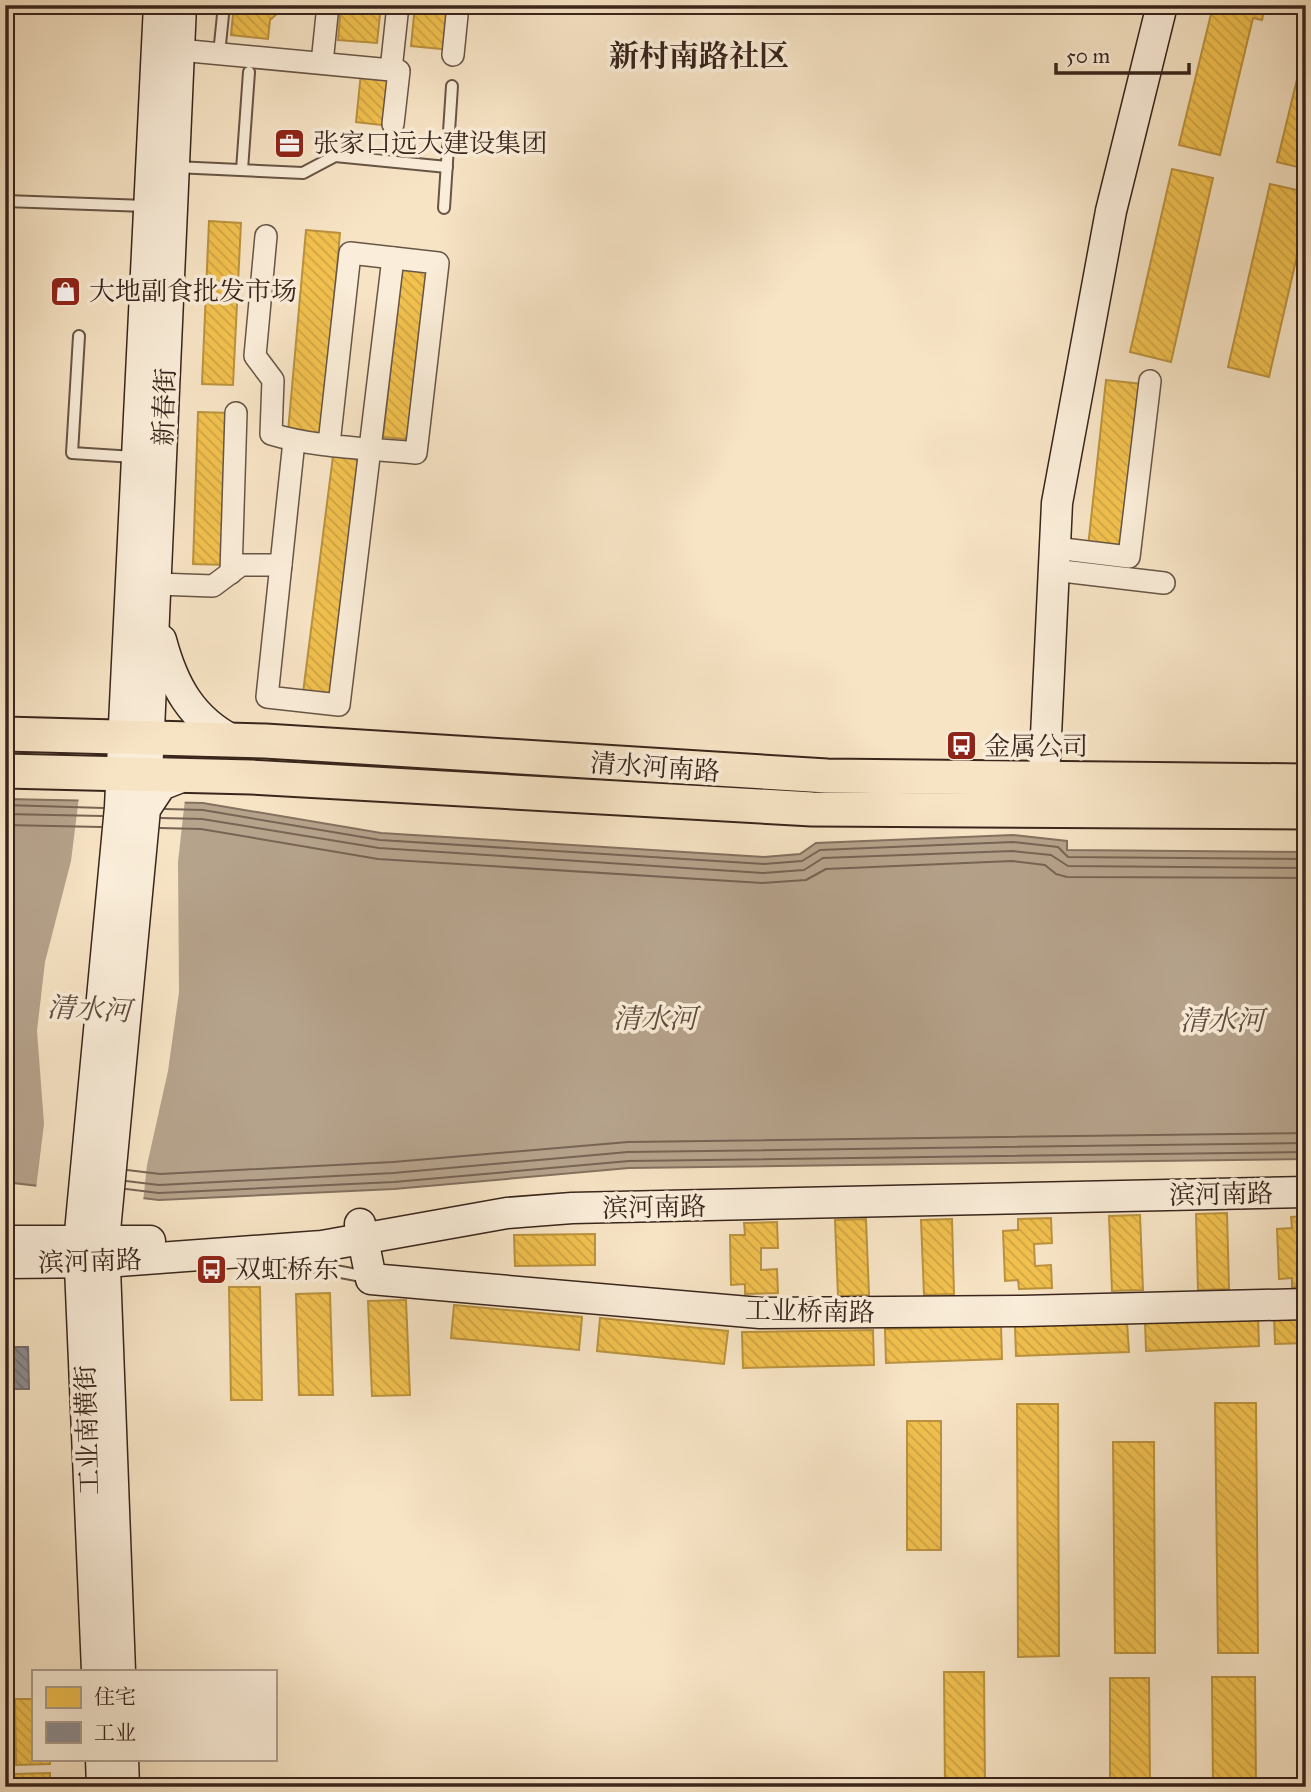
<svg xmlns="http://www.w3.org/2000/svg" width="1311" height="1792" font-family="'IM FELL Great Primer','Noto Serif SC',serif">
<style>
.water{fill:#b6a38c;stroke:#84715f;stroke-width:2}
.pier{fill:#f7e4c5}
.homes{fill:url(#homes-back-hatch);stroke:#ba923f;stroke-width:2}
.industry{fill:url(#industry-back-hatch);stroke:#746e6f;stroke-width:2}
.lines{fill:none;stroke-linecap:round;stroke-linejoin:round}
.shore{stroke:#786454;stroke-width:2}
.lane-casing{stroke:#685546;stroke-width:14}
.street-casing{stroke:#685546;stroke-width:24}
.secondary-casing{stroke:#39251c;stroke-width:33}
.primary-casing{stroke:#39251c;stroke-width:37}
.lane{stroke:#faedd9;stroke-width:10}
.street{stroke:#faedd9;stroke-width:21}
.secondary{stroke:#faedd9;stroke-width:30}
.primary{stroke:#f7e4c5;stroke-width:33}
.labels{text-anchor:middle;dominant-baseline:central;stroke-width:7;stroke-linejoin:round;paint-order:stroke}
.poi-label{font-size:26px;fill:#39251c;stroke:#faedd9;text-anchor:start}
.street-label{font-size:26px;fill:#39251c;stroke:#faedd9}
.water-label{font-size:28px;font-style:italic;fill:#5e4b3e;stroke:#faedd9}
.quarter-label{font-size:30px;font-weight:bold;fill:#39251c;stroke:#faedd9}
</style>
<defs>
<pattern id="homes-back-hatch" width="6" height="6" patternUnits="userSpaceOnUse" patternTransform="scale(1.75)"><rect width="6" height="6" fill="#f2c14e"/><path d="M-1 5l2 2M0 0l6 6M5-1l2 2" fill="none" stroke="#d0a644"/></pattern>
<pattern id="industry-back-hatch" width="6" height="6" patternUnits="userSpaceOnUse" patternTransform="scale(1.75)"><rect width="6" height="6" fill="#8d8d92"/><path d="M-1 5l2 2M0 0l6 6M5-1l2 2" fill="none" stroke="#747376"/></pattern>
</defs>
<rect width="100%" height="100%" fill="#f7e4c5"/>
<filter id="stains"><feTurbulence type="fractalNoise" baseFrequency=".00286" numOctaves="4"/><feColorMatrix values="0 0 0 0 .2 0 0 0 0 .09 0 0 0 0 .02 0 0 0 .5 -.17"/></filter>
<radialGradient id="worn" r=".72"><stop offset=".6" stop-color="#630" stop-opacity="0"/><stop offset="1" stop-color="#630" stop-opacity=".3"/></radialGradient>
<polygon class="water" points="5,799 203,803 381,833 764,857 800,854 816,843 1013,835 1067,841 1067,850 1306,852 1306,1159 629,1168 394,1189 159,1200 5,1182"/>
<polygon class="pier" points="79,797 185,799 178,862 179,992 168,1071 147,1165 143,1202 36,1189 44,1124 37,1031 45,962 71,861"/>
<g class="homes">
<polygon points="234,5 287,5 270,20 268,39 231,35"/>
<polygon points="341,5 381,5 377,43 338,40"/>
<polygon points="415,5 456,5 451,50 411,46"/>
<polygon points="1222,5 1265,5 1262,20 1253,18 1220,155 1179,145 1213,6 1221,8"/>
<polygon points="1306,42 1306,169 1277,162"/>
<polygon points="361,73 395,77 390,126 356,122"/>
<polygon points="1172,169 1213,178 1171,362 1130,352"/>
<polygon points="1270,184 1306,192 1306,217 1269,377 1228,367"/>
<polygon points="209,221 241,223 233,385 202,384"/>
<polygon points="306,230 340,233 322,434 288,432"/>
<polygon points="403,262 435,266 416,440 383,437"/>
<polygon points="1106,380 1142,384 1124,550 1088,547"/>
<polygon points="198,412 232,413 227,565 193,564"/>
<polygon points="333,456 364,460 334,697 303,693"/>
<polygon points="1227,1213 1229,1289 1198,1290 1196,1214"/>
<polygon points="1140,1215 1143,1290 1112,1291 1109,1216"/>
<polygon points="1306,1216 1306,1287 1292,1287 1292,1278 1279,1279 1277,1229 1292,1228 1291,1217"/>
<polygon points="1051,1218 1052,1243 1034,1244 1035,1266 1051,1265 1052,1288 1019,1289 1018,1280 1005,1281 1003,1231 1018,1230 1018,1219"/>
<polygon points="866,1219 869,1295 838,1296 835,1220"/>
<polygon points="952,1219 954,1294 924,1295 921,1220"/>
<polygon points="777,1222 778,1248 761,1248 761,1270 777,1269 778,1293 745,1294 745,1284 731,1285 730,1235 745,1235 744,1223"/>
<polygon points="595,1234 595,1265 515,1266 514,1235"/>
<polygon points="229,1287 260,1287 262,1400 231,1400"/>
<polygon points="330,1293 333,1395 299,1395 296,1294"/>
<polygon points="406,1300 410,1395 372,1396 368,1301"/>
<polygon points="454,1305 582,1317 579,1350 451,1338"/>
<polygon points="1306,1314 1306,1343 1275,1344 1274,1315"/>
<polygon points="1258,1316 1259,1346 1146,1351 1145,1321"/>
<polygon points="600,1318 728,1331 724,1364 597,1351"/>
<polygon points="1127,1322 1129,1352 1016,1356 1015,1326"/>
<polygon points="1001,1326 1002,1359 886,1363 885,1329"/>
<polygon points="873,1330 874,1365 743,1368 742,1332"/>
<polygon points="1215,1403 1256,1403 1258,1653 1218,1653"/>
<polygon points="1017,1404 1058,1404 1059,1656 1018,1657"/>
<rect x="907" y="1421" width="34" height="129"/>
<polygon points="1113,1442 1154,1442 1155,1653 1115,1653"/>
<polygon points="944,1672 984,1672 985,1787 945,1787"/>
<polygon points="1212,1677 1255,1677 1256,1787 1213,1787"/>
<polygon points="1110,1678 1149,1678 1150,1787 1110,1787"/>
<polygon points="15,1699 33,1699 33,1759 50,1759 50,1764 16,1765"/>
<polygon points="50,1773 50,1787 15,1787 14,1774"/>
</g>
<polygon class="industry" points="5,1347 28,1347 29,1389 5,1389"/>
<g class="lines">
<g class="shore">
<polyline points="5,805 103,808"/>
<polyline points="165,809 203,810 380,840 764,864 802,861 820,850 1013,842 1058,847 1068,857 1306,859"/>
<polyline points="5,814 102,816"/>
<polyline points="161,818 202,819 379,848 763,873 804,870 823,858 1012,851 1051,855 1068,866 1306,868"/>
<polyline points="5,825 101,827"/>
<polyline points="160,828 201,829 378,859 762,883 806,880 826,869 1012,861 1045,865 1056,874 1067,877 1306,878"/>
<polyline points="127,1170 160,1174 393,1162 628,1142 1306,1133"/>
<polyline points="126,1181 159,1185 393,1173 628,1152 1306,1143"/>
<polyline points="126,1189 159,1193 394,1182 629,1161 1306,1152"/>
</g>
<defs>
<g id="lane">
<polyline points="219,54 224,5"/>
<polyline points="175,167 303,173 335,156 447,167"/>
<polyline points="242,170 249,72"/>
<polyline points="5,201 146,206"/>
<polyline points="444,208 452,86"/>
<polyline points="79,336 72,453 134,457"/>
<polyline points="283,1261 367,1277"/>
</g>
<g id="street">
<polyline points="179,50 391,70 398,5"/>
<polyline points="453,55 458,5"/>
<polyline points="322,63 328,5"/>
<polyline points="391,70 399,71 393,124"/>
<path d="M266,236l-11,120 18,24 -2,54c46,14 97,14 145,19l22,-190 -88,-10 -21,191"/>
<polyline points="294,441 267,697 339,705 393,258"/>
<polyline points="1055,548 1129,557 1150,381"/>
<polyline points="1054,570 1164,583"/>
<polyline points="231,573 236,413"/>
<polyline points="157,584 213,586 241,565 281,565"/>
</g>
<g id="secondary">
<path d="M161,640c12,45 30,79 73,101"/>
<polyline points="1044,778 1057,503 1111,211 1162,5"/>
<polyline points="146,798 181,5"/>
<polyline points="360,1224 371,1279 760,1313 1022,1311 1306,1304"/>
<polyline points="5,1241 150,1241"/>
<polyline points="5,1263 105,1262 322,1246 507,1213 572,1208 1306,1192"/>
<polyline points="97,1671 79,1243 120,807 159,5"/>
<polyline points="120,1671 104,1241 145,809 161,785 184,776"/>
<polyline points="101,1759 102,1787"/>
<polyline points="123,1759 124,1787"/>
</g>
<g id="primary">
<polyline points="5,734 265,741 827,776 1306,781"/>
<polyline points="5,771 251,777 812,809 1306,812"/>
</g>
</defs>
<use href="#lane" class="lane-casing"/>
<use href="#street" class="street-casing"/>
<use href="#secondary" class="secondary-casing"/>
<use href="#primary" class="primary-casing"/>
<use href="#lane" class="lane"/>
<use href="#street" class="street"/>
<use href="#secondary" class="secondary"/>
<use href="#primary" class="primary"/>
</g>
<defs>
<symbol id="office-square" viewBox="-11 -11 22 22"><rect x="-9" y="-9" width="18" height="18" rx="4" fill="#8f2418" stroke="#faedd9"/><path d="M-6-3h4V-5.5h4V-3h4V5H-6ZM-1-4.5V-3h2v-1.5ZM-6 0V1H6V0Z" fill="#fff"/></symbol>
<symbol id="shop-square" viewBox="-11 -11 22 22"><rect x="-9" y="-9" width="18" height="18" rx="4" fill="#8f2418" stroke="#faedd9"/><path d="M-5-2.5h2.3a2.7 3.5 0 0 1 5.4 0H5L5.5 6h-11ZM-1.5-2.5h3a1.5 2.3 0 0 0-3 0Z" fill="#fff"/></symbol>
<symbol id="bus-square" viewBox="-11 -11 22 22"><rect x="-9" y="-9" width="18" height="18" rx="4" fill="#8f2418" stroke="#faedd9"/><path d="M-5-6H5V4H4V6H2V4H-2V6H-4V4H-5ZM-3.5-4V0h7V-4ZM-3.5 1.2v1.5H-2V1.2ZM2 1.2v1.5H3.5V1.2Z" fill="#fff"/></symbol>
</defs>
<g fill-rule="evenodd">
<use href="#office-square" x="272" y="126" width="35" height="35"/>
<use href="#shop-square" x="48" y="274" width="35" height="35"/>
<use href="#bus-square" x="944" y="728" width="35" height="35"/>
<use href="#bus-square" x="194" y="1252" width="35" height="35"/>
</g>
<g class="labels">
<g class="poi-label">
<text x="313" y="143">张家口远大建设集团</text>
<text x="89" y="291">大地副食批发市场</text>
<text x="984" y="746">金属公司</text>
<text x="235" y="1269">双虹桥东</text>
</g>
<g class="street-label">
<text transform="translate(164 407) rotate(-88)">新春街</text>
<text transform="translate(655 767) rotate(4)">清水河南路</text>
<text transform="translate(1221 1194) rotate(-1)">滨河南路</text>
<text transform="translate(654 1207) rotate(-1)">滨河南路</text>
<text transform="translate(90 1261) rotate(-2)">滨河南路</text>
<text transform="translate(810 1311) rotate(1)">工业桥南路</text>
<text transform="translate(87 1430) rotate(-92)">工业南横街</text>
</g>
<g class="water-label">
<text transform="translate(89 1009) rotate(3)">清水河</text>
<text x="655" y="1018">清水河</text>
<text x="1222" y="1020">清水河</text>
</g>
<g class="quarter-label">
<text x="699" y="56">新村南路社区</text>
</g>
</g>
<rect width="1311" height="1792" fill="none" stroke="#f7e4c5" stroke-width="28"/>
<rect x="7" y="7" width="1297" height="1778" fill="none" stroke="#39251c" stroke-width="3.5"/>
<rect x="14" y="14" width="1283" height="1764" fill="none" stroke="#39251c" stroke-width="2"/>
<rect x="32" y="1670" width="245" height="91" fill="#faedd9" stroke="#ad9d8d" stroke-width="2"/>
<rect x="46" y="1687" width="35" height="21" fill="#f2c14e" stroke="#ad9d8d" stroke-width="2"/>
<text x="94" y="1704" font-size="21" fill="#39251c">住宅</text>
<rect x="46" y="1722" width="35" height="21" fill="#8d8d92" stroke="#ad9d8d" stroke-width="2"/>
<text x="94" y="1740" font-size="21" fill="#39251c">工业</text>
<path d="M1056 63v10h133v-10" fill="none" stroke="#39251c" stroke-width="3.5"/>
<text x="1066" y="63" font-size="21" fill="#39251c" stroke="#faedd9" stroke-width="5" paint-order="stroke">50 m</text>
<rect width="100%" height="100%" filter="url(#stains)"/>
<rect width="100%" height="100%" fill="url(#worn)"/>
</svg>
